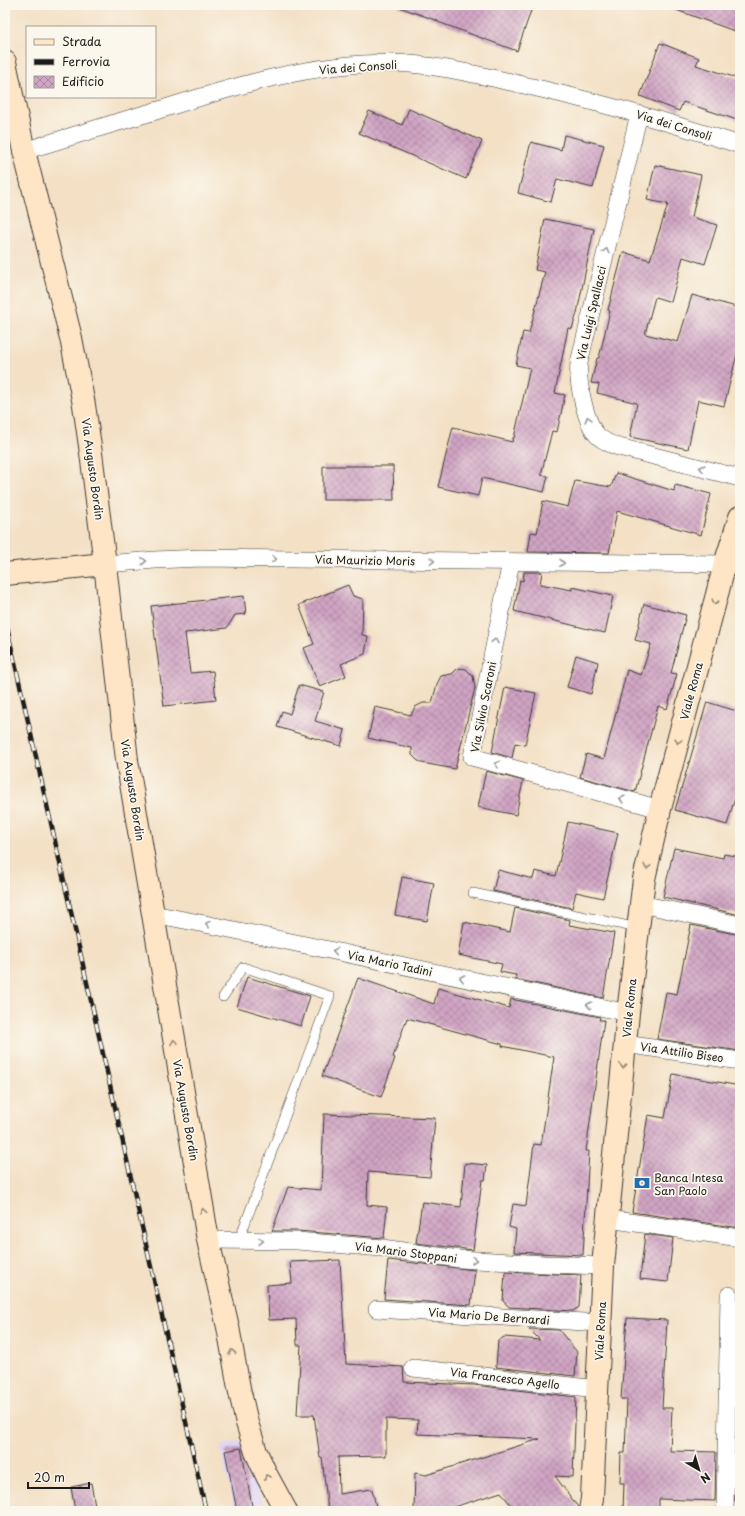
<svg xmlns="http://www.w3.org/2000/svg" width="745" height="1516" font-family="'Playpen Sans',sans-serif">
<style>
.built{fill:#dfd5f5}
.building{fill:url(#building-cross-hatch)}
.lines{fill:none;stroke-linecap:round;stroke-linejoin:round}
.lane-casing{stroke:#3c3935;stroke-width:10}
.street-casing{stroke:#3c3935;stroke-width:18}
.secondary-casing{stroke:#3c3935;stroke-width:24}
.lane{stroke:#fff;stroke-width:9}
.street{stroke:#fff;stroke-width:17}
.secondary{stroke:#fee5c5;stroke-width:22}
.rail-casing{stroke:#1c1c1c;stroke-width:4.5}
.rail{stroke:#fbf7ec;stroke-width:3;stroke-dasharray:9;stroke-linecap:butt}
.oneway{stroke:#999}
.oneway2{stroke:#988b79}
.labels{text-anchor:middle;dominant-baseline:central;stroke-width:3.5;stroke-linejoin:round;paint-order:stroke}
.street-label{font-size:11px;fill:#1c1c1c;stroke:#fbf7ec}
.poi-label{font-size:11px;fill:#1c1c1c;stroke:#fbf7ec;text-anchor:start}
</style>
<defs>
<pattern id="building-cross-hatch" width="8" height="8" patternUnits="userSpaceOnUse"><rect width="8" height="8" fill="#d0a4c4"/><path d="M0 0l8 8M0 8l8-8" fill="none" stroke="#a8859e"/></pattern>
</defs>
<rect width="100%" height="100%" fill="#fbf7ec"/>
<filter id="ink" filterUnits="userSpaceOnUse"><feTurbulence type="fractalNoise" baseFrequency=".025" numOctaves="2"/><feDisplacementMap in="SourceGraphic" scale="8" xChannelSelector="R" yChannelSelector="G"/><feConvolveMatrix kernelMatrix="1 2 1 2 8 2 1 2 1" color-interpolation-filters="sRGB"/></filter>
<filter id="wash" filterUnits="userSpaceOnUse"><feTurbulence type="fractalNoise" baseFrequency=".012" numOctaves="4" result="noise"/><feDisplacementMap in="SourceGraphic" scale="16" xChannelSelector="R" yChannelSelector="G"/><feGaussianBlur stdDeviation="0.9" result="paint"/><feColorMatrix in="noise" values="0 0 0 0 0 0 0 0 0 0 0 0 0 0 0 0 0 1.4 0 .05"/><feComposite in="paint" operator="in"/></filter>
<g filter="url(#wash)">
<rect width="100%" height="100%" fill="#f3e0c5"/>
<polygon class="built" points="243,1441 265,1511 235,1511 220,1446"/>
<g id="blocks">
<g class="building">
<polygon points="399,5 533,5 517,51 438,22 438,21 399,7"/>
<polygon points="669,5 740,5 740,33 668,7"/>
<polygon points="660,43 699,58 696,65 740,79 740,121 683,102 679,111 640,96"/>
<polygon points="409,109 482,141 466,179 359,133 369,111 402,125"/>
<polygon points="564,135 604,145 593,188 557,179 551,202 518,193 531,142 561,150"/>
<polygon points="655,165 701,175 692,217 717,225 705,264 683,257 671,302 655,297 645,334 678,342 692,295 740,308 740,342 724,406 698,400 688,449 630,437 637,403 597,393 599,384 591,383 597,358 599,358 610,311 608,310 623,252 650,260 668,204 647,200"/>
<polygon points="545,219 594,229 577,313 572,329 568,328 555,393 565,395 557,432 552,431 541,475 548,476 544,492 482,478 478,496 438,487 453,427 512,442 513,438 514,438 530,368 516,365 523,332 529,333 545,272 535,270"/>
<polygon points="323,466 393,466 394,500 323,500"/>
<polygon points="616,473 674,491 675,485 711,494 701,535 617,511 609,553 528,552 531,532 537,533 543,501 568,507 575,481 611,487"/>
<polygon points="524,572 542,572 540,584 572,590 572,587 613,596 605,633 514,611 520,580 523,581"/>
<polygon points="348,585 353,596 363,599 362,635 368,636 365,654 341,664 346,676 320,687 304,648 314,644 299,605"/>
<polygon points="244,596 246,614 235,615 227,628 185,633 190,673 213,671 216,700 164,706 151,606"/>
<polygon points="644,604 686,615 671,673 677,674 667,709 658,706 635,792 580,777 586,754 604,759 627,670 641,675 651,644 635,640"/>
<polygon points="576,655 598,662 591,694 567,687"/>
<polygon points="458,668 466,669 473,676 475,688 455,769 422,763 417,760 412,755 412,748 368,738 375,707 411,715 415,707 423,703 432,703 437,684 441,676 452,674"/>
<polygon points="299,685 324,692 315,721 345,730 341,746 277,727 282,711 290,714"/>
<polygon points="505,687 536,693 525,745 515,743 512,758 492,752"/>
<polygon points="707,702 740,712 740,781 727,825 675,810"/>
<polygon points="486,771 523,781 516,815 478,807"/>
<polygon points="568,822 618,833 603,898 576,892 572,908 493,891 498,870 533,879 535,871 556,876"/>
<polygon points="674,848 723,858 724,854 740,857 740,915 663,897"/>
<polygon points="402,877 434,883 427,921 395,915"/>
<polygon points="515,908 570,920 569,925 614,933 603,998 515,979 516,975 500,972 502,964 458,955 464,922 510,932"/>
<polygon points="691,925 740,935 740,1051 657,1039 666,992 677,994"/>
<polygon points="247,977 310,996 301,1026 237,1007"/>
<polygon points="358,978 434,1004 438,988 509,1008 511,999 600,1017 599,1020 604,1020 586,1151 589,1151 583,1255 514,1252 516,1229 509,1227 513,1204 526,1206 534,1144 541,1145 554,1057 502,1046 502,1044 407,1018 393,1057 395,1058 381,1097 322,1076"/>
<polygon points="673,1074 740,1086 740,1228 632,1212 648,1115 665,1118"/>
<polygon points="324,1114 435,1118 430,1177 368,1172 367,1205 387,1207 384,1238 298,1231 272,1231 288,1187 321,1190"/>
<polygon points="465,1163 487,1165 485,1180 482,1180 473,1250 416,1243 422,1202 461,1207"/>
<polygon points="645,1234 673,1238 668,1282 640,1279"/>
<polygon points="340,1260 346,1364 403,1367 404,1382 474,1385 576,1397 573,1477 555,1476 578,1507 578,1511 515,1511 501,1492 441,1511 414,1511 415,1473 426,1475 540,1439 417,1434 418,1420 386,1419 386,1456 338,1457 339,1494 372,1489 377,1511 328,1511 322,1457 320,1458 314,1415 297,1415 301,1345 297,1345 296,1319 269,1320 267,1285 292,1283 290,1262"/>
<polygon points="388,1260 475,1270 471,1305 384,1299"/>
<polygon points="505,1272 581,1275 579,1307 573,1311 509,1307 503,1301"/>
<polygon points="627,1318 667,1320 662,1408 672,1408 670,1451 716,1452 715,1501 659,1499 659,1511 623,1511 624,1483 620,1483 621,1453 625,1453 627,1399 621,1399"/>
<polygon points="529,1329 559,1330 577,1352 575,1376 496,1367 498,1341 504,1337 540,1340"/>
<polygon points="241,1448 253,1511 237,1511 225,1451"/>
<polygon points="736,1453 740,1453 740,1501 735,1501"/>
<polygon points="91,1483 96,1511 75,1511 71,1487"/>
</g>
</g>
</g>
<g filter="url(#ink)">
<use href="#blocks" fill-opacity="0" stroke="#3c3935" stroke-width="1"/>
<g class="lines">
<defs>
<g id="lane">
<polyline points="473,893 638,928"/>
<polyline points="223,997 243,967 330,996 239,1240"/>
</g>
<g id="street">
<path d="M639,114l-60,249c-2,18 6,60 19,73 5,5 11,7 17,10l125,32"/>
<path d="M24,151c45,-14 90,-28 135,-41 75,-24 153,-47 232,-47 42,1 83,11 124,20 76,17 151,38 225,62"/>
<polyline points="511,562 472,757 660,809"/>
<polyline points="105,564 155,560 201,558 725,564"/>
<polyline points="641,904 740,925"/>
<polyline points="153,914 220,927 628,1013"/>
<polyline points="625,1044 740,1061"/>
<polyline points="608,1219 740,1238"/>
<polyline points="208,1240 297,1241 382,1248 459,1259 544,1264 603,1266"/>
<polyline points="377,1309 600,1323"/>
<polyline points="413,1368 597,1389"/>
<polyline points="725,1511 729,1295"/>
</g>
<g id="secondary">
<polyline points="5,62 24,151 71,338 84,405 91,453 105,564 127,760 208,1240 228,1327 239,1388 247,1423 256,1452 267,1476 286,1511"/>
<polyline points="5,574 105,564"/>
<polyline points="590,1511 592,1498 603,1266 628,1013 644,879 660,809 725,564 740,517"/>
</g>
</defs>
<use href="#lane" class="lane-casing"/>
<use href="#street" class="street-casing"/>
<use href="#secondary" class="secondary-casing"/>
<use href="#lane" class="lane"/>
<use href="#street" class="street"/>
<use href="#secondary" class="secondary"/>
<defs>
<polyline id="rail" points="5,619 206,1511"/>
</defs>
<use href="#rail" class="rail-casing"/>
<use href="#rail" class="rail"/>
</g>
<defs><path id="oneway-chevron" d="M-2-3.5L2.5 0L-2 3.5" fill="none" stroke-width="1.6" stroke-linecap="round" stroke-linejoin="round"/></defs>
<g class="oneway">
<use href="#oneway-chevron" transform="translate(606 251) rotate(-76)"/>
<use href="#oneway-chevron" transform="translate(588 419) rotate(-106)"/>
<use href="#oneway-chevron" transform="translate(702 468) rotate(-166)"/>
<use href="#oneway-chevron" transform="translate(274 559) rotate(1)"/>
<use href="#oneway-chevron" transform="translate(144 561) rotate(-4)"/>
<use href="#oneway-chevron" transform="translate(432 561) rotate(1)"/>
<use href="#oneway-chevron" transform="translate(562 563) rotate(1)"/>
<use href="#oneway-chevron" transform="translate(495 641) rotate(-79)"/>
<use href="#oneway-chevron" transform="translate(497 764) rotate(-164)"/>
<use href="#oneway-chevron" transform="translate(622 799) rotate(-164)"/>
<use href="#oneway-chevron" transform="translate(208 924) rotate(-170)"/>
<use href="#oneway-chevron" transform="translate(335 951) rotate(-168)"/>
<use href="#oneway-chevron" transform="translate(462 978) rotate(-168)"/>
<use href="#oneway-chevron" transform="translate(589 1005) rotate(-168)"/>
<use href="#oneway-chevron" transform="translate(261 1241) rotate(1)"/>
<use href="#oneway-chevron" transform="translate(474 1260) rotate(4)"/>
</g>
<g class="oneway2">
<use href="#oneway-chevron" transform="translate(715 602) rotate(105)"/>
<use href="#oneway-chevron" transform="translate(678 741) rotate(105)"/>
<use href="#oneway-chevron" transform="translate(647 867) rotate(101)"/>
<use href="#oneway-chevron" transform="translate(174 1042) rotate(-99)"/>
<use href="#oneway-chevron" transform="translate(623 1066) rotate(96)"/>
<use href="#oneway-chevron" transform="translate(203 1211) rotate(-100)"/>
<use href="#oneway-chevron" transform="translate(232 1352) rotate(-100)"/>
<use href="#oneway-chevron" transform="translate(267 1477) rotate(-116)"/>
</g>
</g>
<defs>
<symbol id="bank-bare" viewBox="-9 -9 18 18"><path d="M-6-4H6V4H-6ZM0-2.3a2.3 2.3 0 1 0 0 4.6a2.3 2.3 0 1 0 0-4.6Z" fill="#1f6fb2" stroke="#fbf7ec" stroke-width="2.5" paint-order="stroke"/></symbol>
</defs>
<g fill-rule="evenodd">
<use href="#bank-bare" x="631" y="1172" width="22" height="22"/>
</g>
<g class="labels">
<g class="street-label">
<text transform="translate(358 67) rotate(-4)">Via dei Consoli</text>
<text transform="translate(674 125) rotate(17)">Via dei Consoli</text>
<text transform="translate(591 313) rotate(-77)">Via Luigi Spallacci</text>
<text transform="translate(93 469) rotate(82)">Via Augusto Bordin</text>
<text transform="translate(365 560) rotate(1)">Via Maurizio Moris</text>
<text transform="translate(691 691) rotate(-75)">Viale Roma</text>
<text transform="translate(483 707) rotate(-79)">Via Silvio Scaroni</text>
<text transform="translate(133 790) rotate(81)">Via Augusto Bordin</text>
<text transform="translate(390 963) rotate(12)">Via Mario Tadini</text>
<text transform="translate(629 1008) rotate(-84)">Viale Roma</text>
<text transform="translate(682 1052) rotate(8)">Via Attilio Biseo</text>
<text transform="translate(186 1110) rotate(80)">Via Augusto Bordin</text>
<text transform="translate(406 1252) rotate(7)">Via Mario Stoppani</text>
<text transform="translate(489 1316) rotate(4)">Via Mario De Bernardi</text>
<text transform="translate(600 1331) rotate(-87)">Viale Roma</text>
<text transform="translate(505 1378) rotate(7)">Via Francesco Agello</text>
</g>
<g class="poi-label">
<text x="654" y="1177">Banca Intesa<tspan x="654" dy="13">San Paolo</tspan></text>
</g>
</g>
<rect width="745" height="1516" fill="none" stroke="#fbf7ec" stroke-width="20"/>
<rect x="26" y="26" width="130" height="72" fill="#fbf7ec" stroke="#a29f99"/>
<rect x="34" y="39" width="20" height="6" fill="#fee5c5" stroke="#a29f99"/>
<text x="62" y="46" font-size="12" fill="#1c1c1c">Strada</text>
<rect x="34" y="59" width="20" height="6" fill="#1c1c1c" stroke="#a29f99"/>
<text x="62" y="66" font-size="12" fill="#1c1c1c">Ferrovia</text>
<rect x="34" y="76" width="20" height="12" fill="url(#building-cross-hatch)" stroke="#a29f99"/>
<text x="62" y="86" font-size="12" fill="#1c1c1c">Edificio</text>
<g transform="translate(699 1470) rotate(142)" stroke="#fbf7ec" stroke-width="3" paint-order="stroke">
<path d="M0-3L7 15L0 10L-7 15Z" fill="#1c1c1c"/>
<text y="-6" font-size="11" font-weight="bold" text-anchor="middle" fill="#1c1c1c">N</text>
</g>
<path d="M28 1482v6h61v-6" fill="none" stroke="#1c1c1c" stroke-width="2"/>
<text x="34" y="1482" font-size="12" fill="#1c1c1c" stroke="#fbf7ec" stroke-width="3" paint-order="stroke">20 m</text>
</svg>
